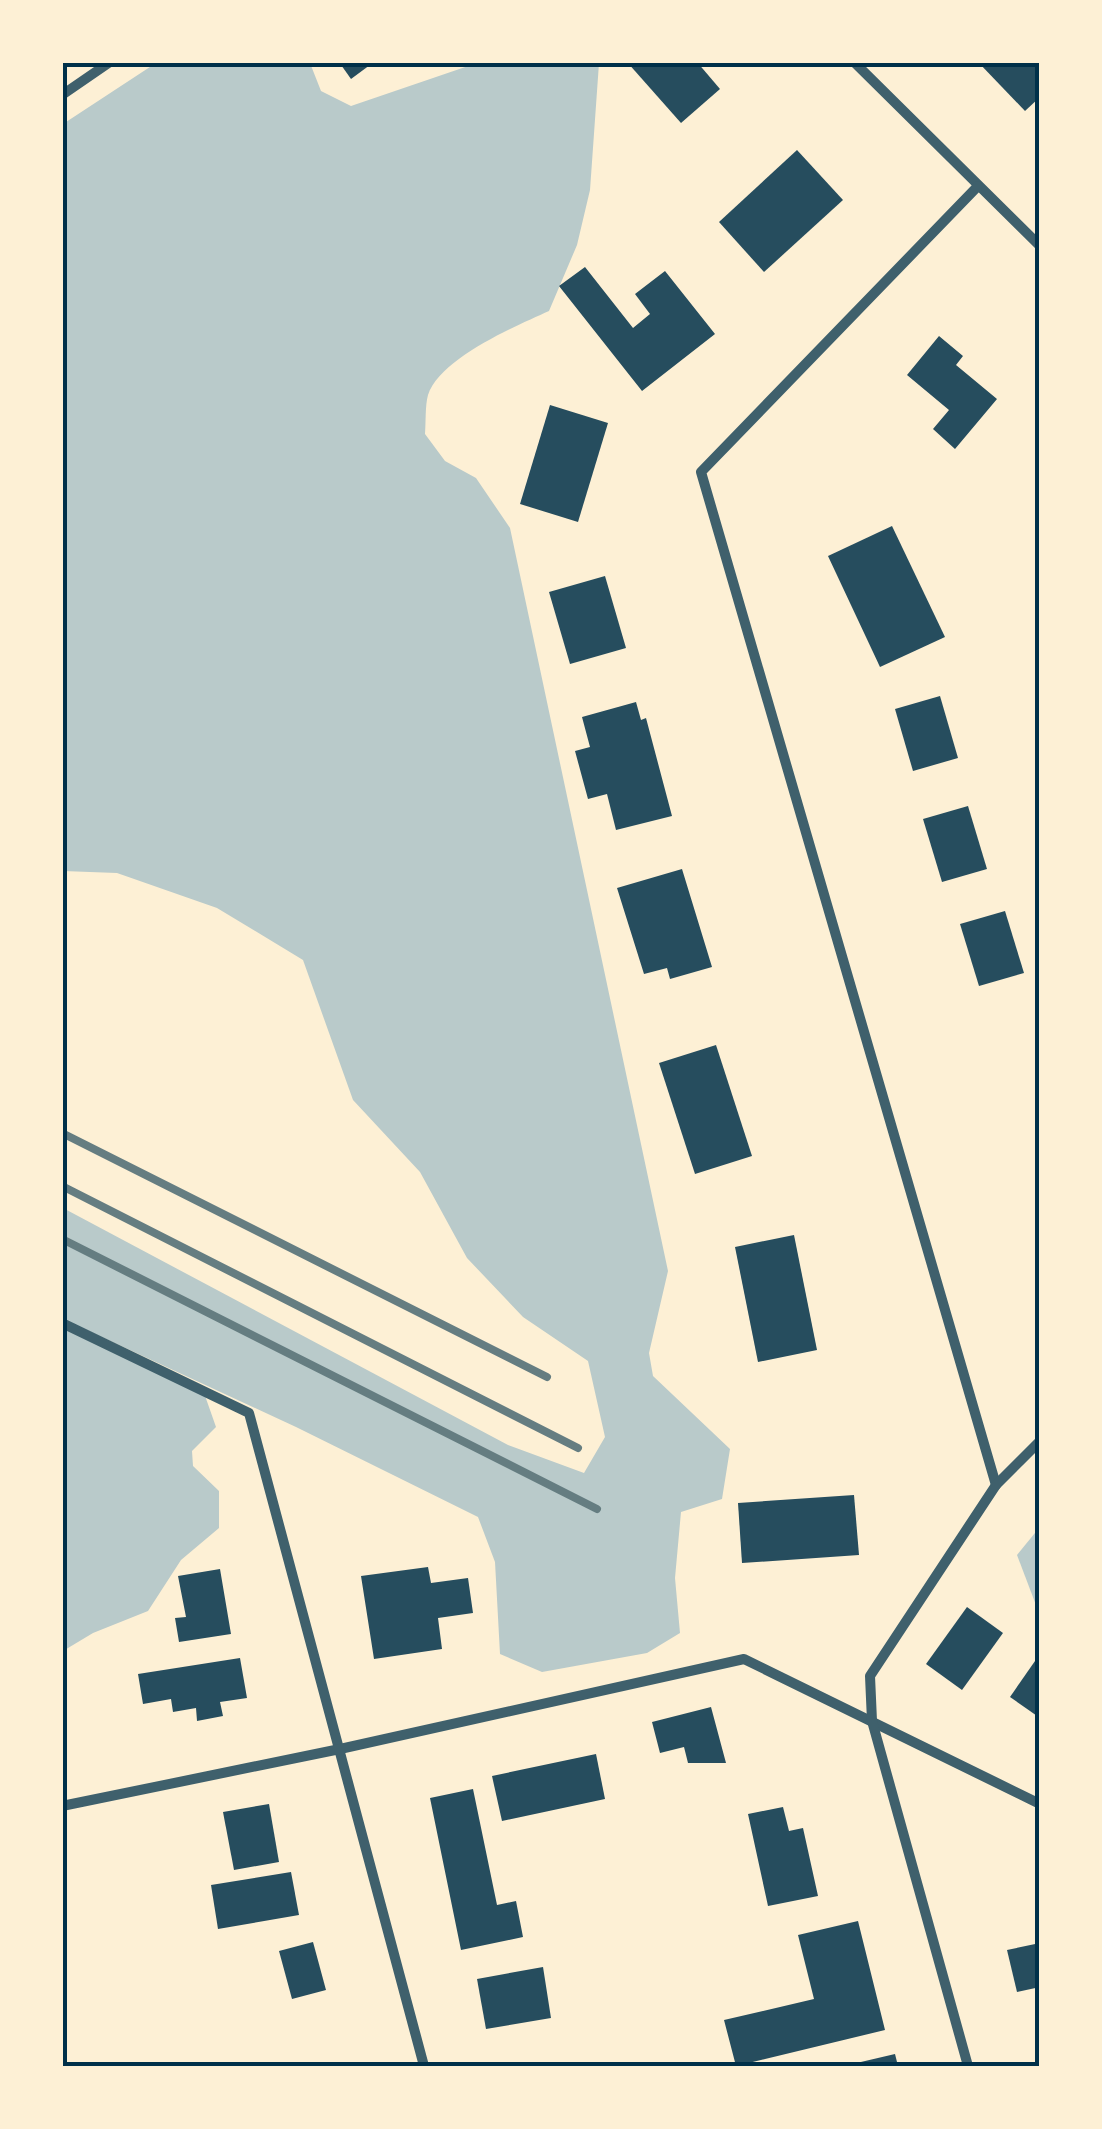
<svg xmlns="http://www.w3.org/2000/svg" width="1102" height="2129" font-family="'PT Sans',sans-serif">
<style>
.green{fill:#b9caca}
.building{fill:#264d5e}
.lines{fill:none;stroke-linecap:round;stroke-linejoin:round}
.minor{stroke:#3f606c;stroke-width:10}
.rail{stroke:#657d81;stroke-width:8}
.neatline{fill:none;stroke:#003049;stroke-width:4}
</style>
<rect width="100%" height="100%" fill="#fdf0d5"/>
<g class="green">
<path d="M156,63h154l11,28 30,15 126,-43h122l-9,127 -13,55 -28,66c-33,15 -109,47 -121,84 -3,11 -2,27 -3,39l20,27 31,17 34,50 158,743 -19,82 4,23 77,73 -8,50 -41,13 -6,66 5,55 -33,20 -105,19 -42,-18 -5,-92 -17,-45 -182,-90 -233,-108v-111l445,237 76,28 21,-36 -17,-76 -65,-44 -56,-59 -47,-86 -67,-72 -50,-140 -86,-52 -100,-35 -54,-2v-747z"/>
<polygon points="62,1323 203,1390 216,1427 192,1451 193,1466 219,1491 219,1528 181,1560 148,1611 93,1633 63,1651"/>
<polygon points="1039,1528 1039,1613 1017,1555"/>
</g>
<g class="building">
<polygon points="339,62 374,62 351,79"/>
<polygon points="627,62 697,62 720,89 681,123"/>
<polygon points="978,62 1040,62 1040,97 1025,111"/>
<polygon points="797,150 843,200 764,272 719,222"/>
<polygon points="585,267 633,328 650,314 635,294 665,271 715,334 642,391 559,286"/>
<polygon points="939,336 963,356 956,365 997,399 955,449 933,429 949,410 907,375"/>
<polygon points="550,405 608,423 578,522 520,504"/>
<polygon points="892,526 945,637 880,667 828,556"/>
<polygon points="605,576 626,648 570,664 549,592"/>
<polygon points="940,696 958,758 913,771 895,709"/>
<polygon points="636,702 641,720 646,718 672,816 616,830 607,794 588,799 575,751 590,747 582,717"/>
<polygon points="968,806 987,869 942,882 923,819"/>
<polygon points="682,869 712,967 670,979 667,968 644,974 617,888"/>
<polygon points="1005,911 1024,973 979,986 960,924"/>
<polygon points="716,1045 752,1156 695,1174 659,1063"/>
<polygon points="794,1235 817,1350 758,1362 735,1247"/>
<polygon points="854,1495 859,1555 742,1563 738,1503"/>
<polygon points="428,1567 431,1583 468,1578 473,1613 438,1618 442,1649 374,1659 361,1576"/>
<polygon points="220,1569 231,1634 179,1642 175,1618 186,1617 178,1576"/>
<polygon points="967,1607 1003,1633 962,1690 926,1664"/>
<polygon points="240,1658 247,1698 220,1702 223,1716 197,1721 196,1708 173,1712 171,1699 143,1704 138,1674"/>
<polygon points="1035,1661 1040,1664 1040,1718 1010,1697"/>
<polygon points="711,1707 726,1763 688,1763 684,1747 660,1753 652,1722"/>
<polygon points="596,1754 605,1799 502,1821 492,1776"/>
<polygon points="473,1789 497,1905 516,1901 523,1937 461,1950 430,1798"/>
<polygon points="269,1804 279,1862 234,1870 223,1812"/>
<polygon points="783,1807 789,1831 803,1828 818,1896 768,1906 748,1814"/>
<polygon points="291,1872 299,1915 218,1929 211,1885"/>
<polygon points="858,1921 885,2030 736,2066 724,2020 814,1999 798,1935"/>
<polygon points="313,1942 326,1990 292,1999 279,1951"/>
<polygon points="1040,1943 1040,1987 1017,1992 1007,1950"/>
<polygon points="543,1967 551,2018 486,2029 477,1979"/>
<polygon points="895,2054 898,2066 848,2066 848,2065"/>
</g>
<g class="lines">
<g class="minor">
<polyline points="854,62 1040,246"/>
<polyline points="62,95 110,62"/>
<polyline points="978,186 701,472 996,1485"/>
<polyline points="62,1323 249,1413 424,2066"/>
<polyline points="62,1806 340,1749 744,1659 1040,1804"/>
<polyline points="968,2066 872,1721 870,1676 996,1485 1040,1441"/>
</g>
<g class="rail">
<polyline points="62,1133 547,1377"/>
<polyline points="62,1186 578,1448"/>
<polyline points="62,1239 597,1509"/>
</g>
</g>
<rect width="1102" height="2129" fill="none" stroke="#fdf0d5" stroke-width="130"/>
<rect x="65" y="65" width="972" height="1999" class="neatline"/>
</svg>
